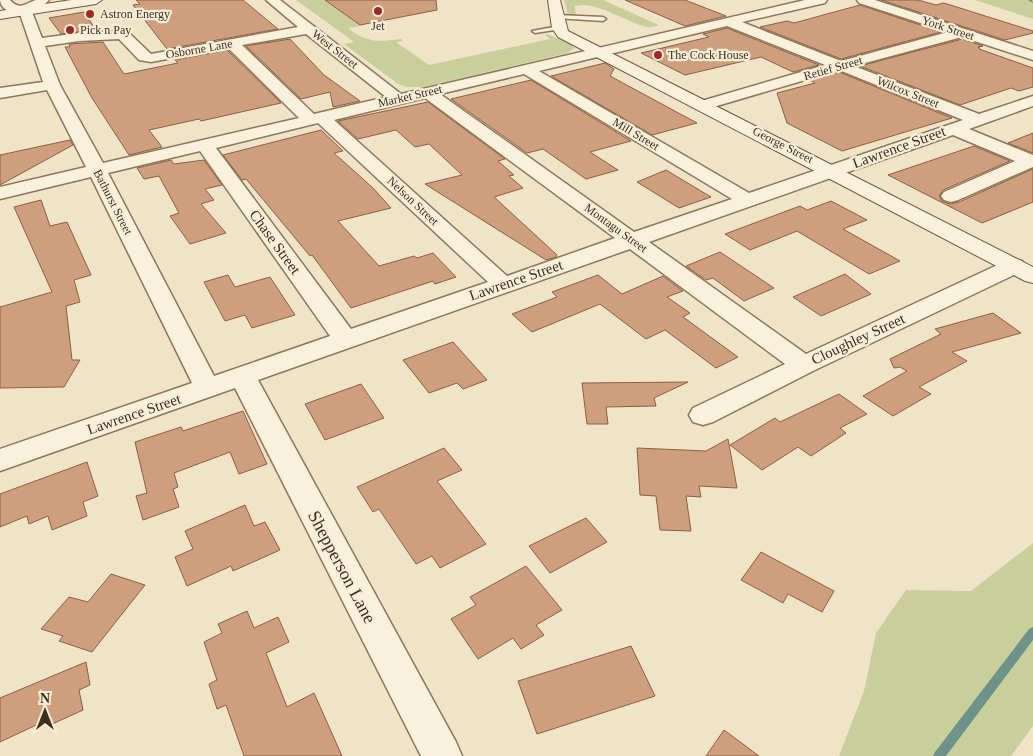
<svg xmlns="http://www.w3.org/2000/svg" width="1033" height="756" font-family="'Times New Roman',serif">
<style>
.green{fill:#c9cf9b}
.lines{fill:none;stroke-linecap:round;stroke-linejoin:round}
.stream{fill:#6f938a;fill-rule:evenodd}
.building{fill:#cf9f7d;stroke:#8d5f41}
.service-casing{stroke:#8d765c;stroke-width:3}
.minor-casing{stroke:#8d765c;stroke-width:3}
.secondary-casing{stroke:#6f573f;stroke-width:2}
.service{fill:#faf1dc;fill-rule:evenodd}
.minor{fill:#faf1dc;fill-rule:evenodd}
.secondary{fill:#faf1dc;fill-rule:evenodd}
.poi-dot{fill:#9e2a2b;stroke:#f7eed8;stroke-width:2}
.labels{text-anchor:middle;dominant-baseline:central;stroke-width:4.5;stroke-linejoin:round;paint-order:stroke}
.far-poi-label{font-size:12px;fill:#3d2e20;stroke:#f7eed8;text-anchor:start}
.far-street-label{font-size:12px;fill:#3d2e20;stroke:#f7eed8}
.street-label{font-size:15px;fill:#3d2e20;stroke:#f7eed8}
.near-street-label{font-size:18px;fill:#3d2e20;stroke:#f7eed8}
</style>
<rect width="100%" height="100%" fill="#f0e4c8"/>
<g class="green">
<path d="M296,0h29l36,26 -13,2c19,15 30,14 53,11l2,2 -7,1 33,23 121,-26 -5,-4 2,-1 24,10 3,4 -6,5 -146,34h-15l-9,-3 -54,-40 10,-2z"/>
<path d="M564,0h39l56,25c-4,1 -8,3 -12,2 -20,-4 -52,-27 -72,-21l1,9h-8z"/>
<polygon points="975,0 1033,0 1033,19"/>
<polygon points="1033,543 1033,726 1011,756 839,756 864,691 876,633 906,590 971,591"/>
</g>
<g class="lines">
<g class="stream">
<polygon points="1028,0 1032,0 1033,3"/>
<polygon points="1033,627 1033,640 946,756 933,756 935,752 1029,629"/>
</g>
</g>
<g class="building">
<polygon points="136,0 243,0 278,29 167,49 133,5 140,4"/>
<polygon points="325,0 436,0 437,10 360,25"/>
<polygon points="625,0 685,0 726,16 685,26"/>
<polygon points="881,0 918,0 936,5 944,3 1033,31 1033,33 1005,40"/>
<polygon points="860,5 941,32 841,59 760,27 787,21 794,23"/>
<polygon points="84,12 96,30 61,34 49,18"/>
<polygon points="727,28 819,65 793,72 761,57 685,75 641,53 709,37 703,34"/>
<polygon points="290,39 324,75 360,101 333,107 330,92 301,99 246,46"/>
<polygon points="962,39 983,46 978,47 980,48 979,49 1033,68 1033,87 1019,91 1011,88 960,105 860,66"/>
<polygon points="103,42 124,74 178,63 175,60 227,50 281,103 201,121 199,119 149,130 162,147 129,155 92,98 65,47 70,47 69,44"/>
<polygon points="605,63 614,69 610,76 697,123 652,135 551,76"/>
<polygon points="839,72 937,112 952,118 842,151 787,123 777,93 815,83 810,80"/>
<polygon points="531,80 631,141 590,152 618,170 586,179 543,149 527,153 451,99"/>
<polygon points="428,102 505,159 498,161 514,175 509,176 523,188 494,197 557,255 556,257 546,260 425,184 462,175 429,144 415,147 396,130 358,139 338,121"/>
<polygon points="321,130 343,151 334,153 373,188 391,208 338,221 379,266 414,256 417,258 433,253 456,277 435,284 433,281 351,308 312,255 310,256 246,179 242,180 223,155"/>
<polygon points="1033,133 1033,153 1008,143"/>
<polygon points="70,140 73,145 0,185 0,155"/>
<polygon points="974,146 1010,161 943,190 939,196 942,201 950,204 959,202 1033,169 1033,202 982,223 888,175"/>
<polygon points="171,160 174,164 204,160 222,185 205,189 214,200 201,204 226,233 190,244 170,216 179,213 159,176 144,179 137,168"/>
<polygon points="666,170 711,197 679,208 637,182"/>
<polygon points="41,200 50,226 67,222 91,275 74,280 80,302 66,306 72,360 80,360 64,387 0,388 0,307 52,292 14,207"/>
<polygon points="831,201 867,220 843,229 900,261 869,274 797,231 750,250 725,234 800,206 807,210"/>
<polygon points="720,252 774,288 744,301 713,278 706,280 686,266"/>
<polygon points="845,274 871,294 821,316 793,297"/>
<polygon points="228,275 235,287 270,277 295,315 252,328 245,315 225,321 204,282"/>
<polygon points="598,275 622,294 663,276 683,291 667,297 690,313 683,317 738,357 716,368 665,330 646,339 600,304 532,332 512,314 557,297 552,292"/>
<polygon points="993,313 1021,333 952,352 967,361 919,387 931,394 893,416 863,396 907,371 900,367 894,368 890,359 941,334 935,329"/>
<polygon points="453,342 487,380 463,389 457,383 429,393 403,360"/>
<polygon points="688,382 654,398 656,406 606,407 608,424 587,424 582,383"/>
<polygon points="361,384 384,418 325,440 305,404"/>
<polygon points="839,394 867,414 840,428 846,433 811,456 798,447 762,470 730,445 775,418 780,422"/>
<polygon points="243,411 267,464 239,474 230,452 174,473 178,487 173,489 179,507 143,520 136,496 147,493 135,442 181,427 183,431"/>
<polygon points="728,439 737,488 699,486 701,497 686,496 691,531 660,530 656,496 640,495 637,448 706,451"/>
<polygon points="444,448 462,470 437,481 486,544 440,568 432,556 416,564 379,509 373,512 357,487"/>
<polygon points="87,462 98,496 83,502 87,516 52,530 48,516 29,524 27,516 0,527 0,494"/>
<polygon points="245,505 254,526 265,522 280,550 233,571 231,566 187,586 175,557 193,549 185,531"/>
<polygon points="586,518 607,542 550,573 529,546"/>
<polygon points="761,552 834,591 822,612 788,594 783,603 741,580"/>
<polygon points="526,566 562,610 536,625 544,635 521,649 513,638 478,659 451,619 476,605 470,597"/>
<polygon points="111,574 145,585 92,652 59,641 63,636 41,629 69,597 88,602"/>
<polygon points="247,611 254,628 278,617 289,642 266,653 287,707 314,693 342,756 244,756 226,705 217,709 209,684 217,680 204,642 222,633 218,624"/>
<polygon points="631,646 655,696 537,734 518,681"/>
<polygon points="86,662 90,685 79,690 83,710 48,726 47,720 0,742 0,698"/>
<polygon points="724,730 759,756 706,756"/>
</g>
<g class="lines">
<defs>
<g id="service">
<polygon points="557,15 603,17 606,19 603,21 555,18"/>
<polygon points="559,26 561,27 561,29 535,33 532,31"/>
</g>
<path id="minor" d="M0,0h10c10,11 16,3 26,0 4,0 9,0 13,0l-6,6 -11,6 10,26 37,-5 44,-2 5,1 23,22 147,-27 -32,-27h14l121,94 404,-94h22l-2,3 -83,19 99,39 107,-29 -89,-29 -2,-3h18l158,51v9l-71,-23 -108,29 125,48 54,-18v10l-64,23 64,26v12l-75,33 -7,2 -7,-2 -3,-4 3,-4 71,-31 -62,-26 -304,107 157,112 200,-93 8,-2 8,2 3,5 -3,5 -209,100 -100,51 -10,3 -10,-3 -4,-7 4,-7 92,-44 -155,-115 -372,131 198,362 6,14h-41l-186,-368 -235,83v-22l192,-66 -101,-206 -91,22v-12l86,-20 -39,-77 -47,8v-10l43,-6 -23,-68c-9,-1 -19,-4 -20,-14zM727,26l98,39 -127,37 -2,3 2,3h12l129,-38 124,50 -214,73 -210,-122zM306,34l80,63 -72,17 -72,-69zM119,39l20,21 12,2 77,-14 71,70 -196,45 -43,-78 -15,-39 34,-5zM524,74l208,125 -98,33 -194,-138zM425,98l190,140 -108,38 -173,-156zM318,123l170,159 -137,47 -135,-181zM200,151l130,185 -116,40 -106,-203z"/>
<g id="secondary">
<polygon points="71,0 102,0 96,4 0,19 0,11"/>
<polygon points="548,0 560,0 568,31 1033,267 1033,283 1025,281 558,37 552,28"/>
</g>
</defs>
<use href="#service" class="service-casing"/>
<use href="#minor" class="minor-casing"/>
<use href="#secondary" class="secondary-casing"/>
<use href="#service" class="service"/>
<use href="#minor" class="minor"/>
<use href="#secondary" class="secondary"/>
</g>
<g class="poi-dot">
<circle cx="378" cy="11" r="5"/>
<circle cx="90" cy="14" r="5"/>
<circle cx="70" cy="30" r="5"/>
<circle cx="658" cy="55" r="5"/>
</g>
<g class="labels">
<g class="far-poi-label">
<text x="100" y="14">Astron Energy</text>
<text x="378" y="26" text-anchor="middle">Jet</text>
<text x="80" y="30">Pick n Pay</text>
<text x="668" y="55">The Cock House</text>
</g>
<g class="far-street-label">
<text transform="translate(948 28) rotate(18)">York Street</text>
<text transform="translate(199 49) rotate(-10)">Osborne Lane</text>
<text transform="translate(335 49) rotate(38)">West Street</text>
<text transform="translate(833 68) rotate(-16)">Retief Street</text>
<text transform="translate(908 92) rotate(22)">Wilcox Street</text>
<text transform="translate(410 96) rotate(-13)">Market Street</text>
<text transform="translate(636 134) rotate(31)">Mill Street</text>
<text transform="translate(783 145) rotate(27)">George Street</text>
<text transform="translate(413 201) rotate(43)">Nelson Street</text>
<text transform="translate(113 202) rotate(63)">Bathurst Street</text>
<text transform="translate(616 228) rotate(36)">Montagu Street</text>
</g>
<g class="street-label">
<text transform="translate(899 147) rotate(-20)">Lawrence Street</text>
<text transform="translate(275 242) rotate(54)">Chase Street</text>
<text transform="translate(516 280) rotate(-19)">Lawrence Street</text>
<text transform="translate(858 339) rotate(-25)">Cloughley Street</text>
<text transform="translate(134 414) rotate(-19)">Lawrence Street</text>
</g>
<g class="near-street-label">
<text transform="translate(342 567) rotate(62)">Shepperson Lane</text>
</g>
</g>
<g transform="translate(45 711)" stroke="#f7eed8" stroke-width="4" paint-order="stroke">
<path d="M0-4L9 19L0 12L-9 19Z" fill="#3d2e20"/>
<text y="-8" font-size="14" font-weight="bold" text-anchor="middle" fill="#3d2e20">N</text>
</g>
</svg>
